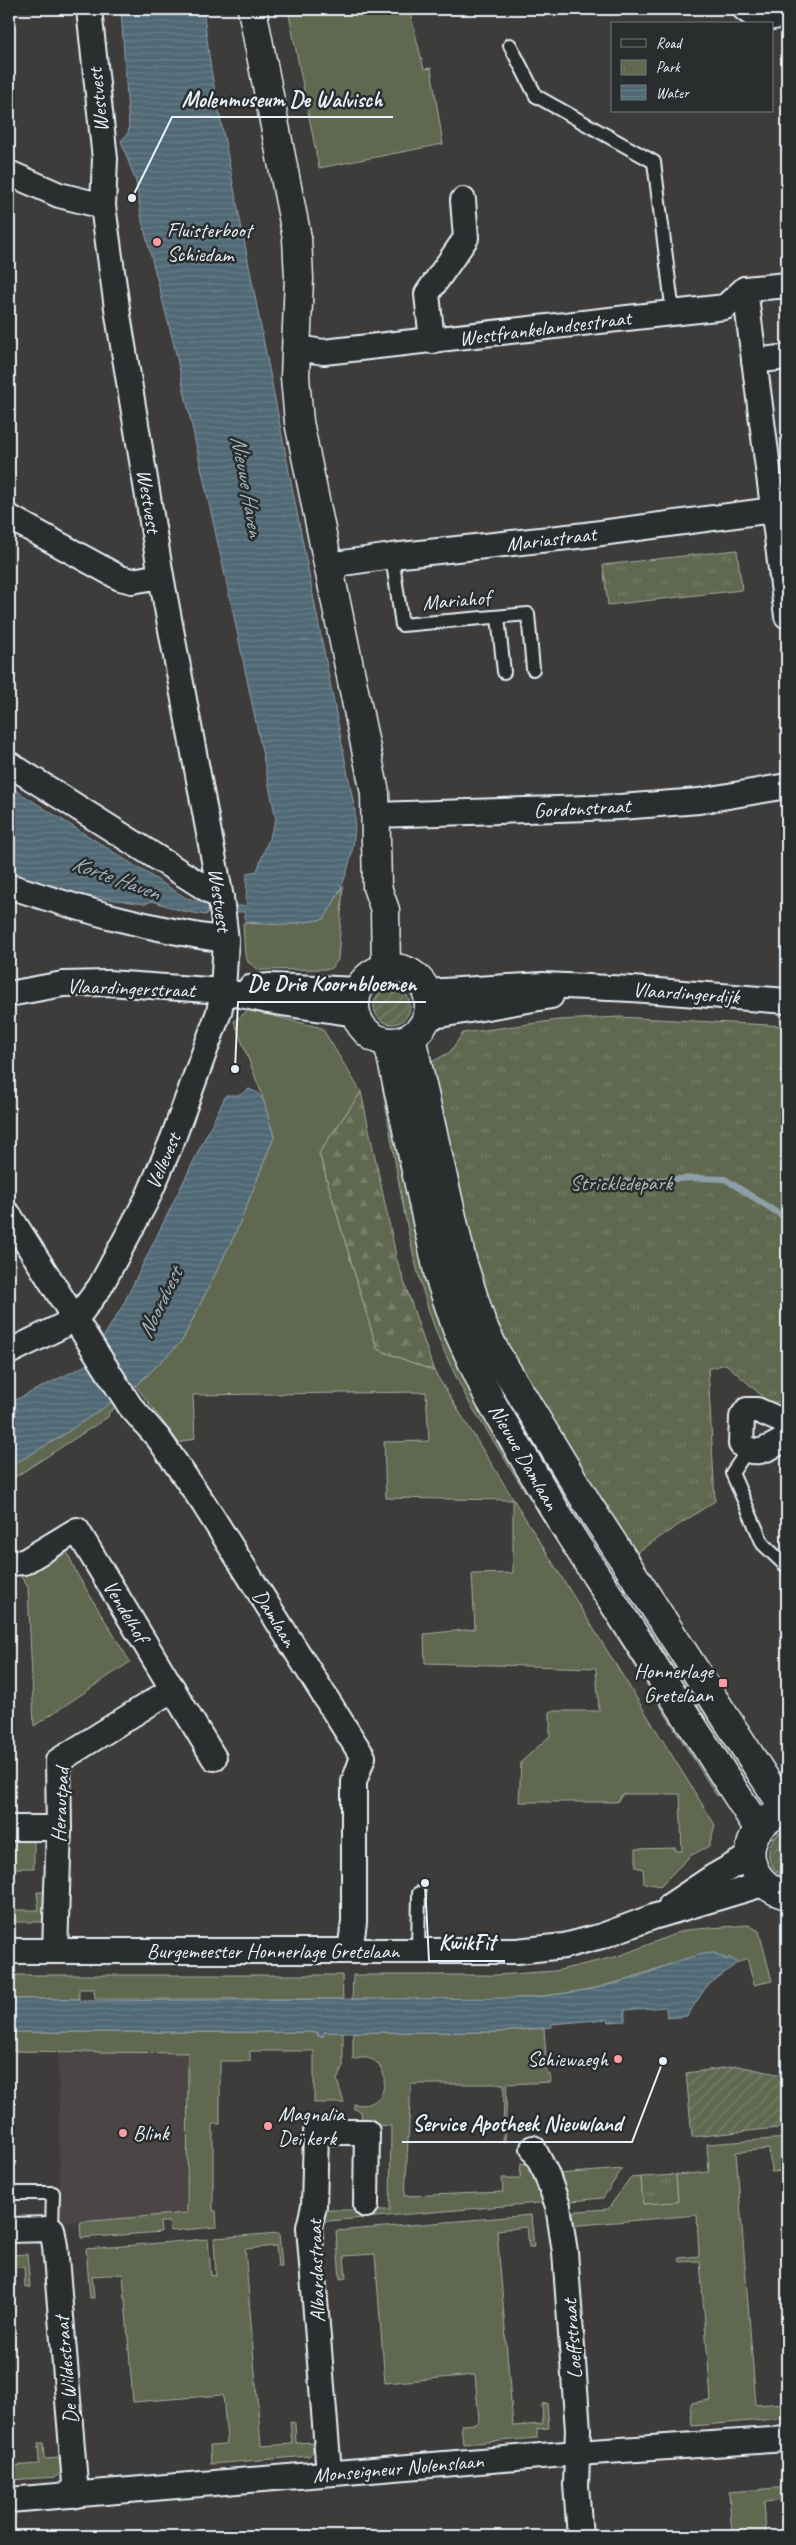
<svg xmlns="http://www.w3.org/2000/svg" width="796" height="2545" font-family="Caveat,sans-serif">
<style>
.built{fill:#4c4544}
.grass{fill:#61684f;stroke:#a4aca4}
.forest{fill:url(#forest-firs);stroke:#a4aca4}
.park{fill:url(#park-tufts);stroke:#a4aca4}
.garden{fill:url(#garden-furrows);stroke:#a4aca4}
.water{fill:url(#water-rules);stroke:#8d9fa9}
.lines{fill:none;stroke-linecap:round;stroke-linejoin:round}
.stream{stroke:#8d9fa9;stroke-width:6}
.lane-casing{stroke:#e8f1f8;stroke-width:16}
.street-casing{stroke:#e8f1f8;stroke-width:28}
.secondary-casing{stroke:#e8f1f8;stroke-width:31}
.lane{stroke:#2a2d2e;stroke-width:12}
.street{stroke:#2a2d2e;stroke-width:24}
.secondary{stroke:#2a2d2e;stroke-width:28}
.poi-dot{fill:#ff9aa2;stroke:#2a2d2e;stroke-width:2}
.labels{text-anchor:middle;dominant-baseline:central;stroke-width:5;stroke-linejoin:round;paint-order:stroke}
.street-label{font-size:21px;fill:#e8f1f8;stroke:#2a2d2e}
.poi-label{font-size:21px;fill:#e8f1f8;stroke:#2a2d2e;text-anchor:start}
.park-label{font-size:21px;fill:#b2bab4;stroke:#2a2d2e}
.water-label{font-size:22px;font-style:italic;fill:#a4b4bd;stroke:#2a2d2e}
.leader{fill:none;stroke:#e8f1f8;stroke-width:2}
.callout-dot{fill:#e8f1f8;stroke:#2a2d2e;stroke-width:2}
.callout-label{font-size:22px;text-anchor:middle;font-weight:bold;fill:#e8f1f8;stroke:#2a2d2e;stroke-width:5;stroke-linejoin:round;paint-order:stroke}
</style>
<defs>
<pattern id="forest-firs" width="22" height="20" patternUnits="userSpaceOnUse" patternTransform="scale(1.25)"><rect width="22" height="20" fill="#61684f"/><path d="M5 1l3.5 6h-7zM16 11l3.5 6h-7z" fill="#787e69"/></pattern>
<pattern id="park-tufts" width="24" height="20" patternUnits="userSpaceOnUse" patternTransform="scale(1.25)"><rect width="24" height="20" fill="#61684f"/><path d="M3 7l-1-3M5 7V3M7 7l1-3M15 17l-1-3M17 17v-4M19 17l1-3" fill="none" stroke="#787e69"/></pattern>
<pattern id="garden-furrows" width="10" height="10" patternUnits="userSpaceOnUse" patternTransform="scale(1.25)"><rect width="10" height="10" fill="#61684f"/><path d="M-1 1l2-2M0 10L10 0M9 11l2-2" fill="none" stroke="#787e69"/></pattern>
<pattern id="water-rules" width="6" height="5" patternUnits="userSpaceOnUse" patternTransform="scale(1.25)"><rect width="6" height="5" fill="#506975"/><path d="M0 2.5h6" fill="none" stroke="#697f89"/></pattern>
</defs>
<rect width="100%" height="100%" fill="#3e3b3b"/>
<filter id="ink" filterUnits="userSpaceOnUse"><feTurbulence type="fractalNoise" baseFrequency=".02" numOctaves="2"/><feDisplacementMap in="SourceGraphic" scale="10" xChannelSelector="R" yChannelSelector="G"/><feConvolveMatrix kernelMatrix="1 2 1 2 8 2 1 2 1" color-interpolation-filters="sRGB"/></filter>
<g filter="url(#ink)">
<polygon class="built" points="58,2052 188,2053 187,2214 60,2223"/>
<g class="grass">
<polygon points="288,9 409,9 424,69 431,68 443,144 319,168"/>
<polygon points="343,886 338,960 330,969 259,970 248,962 245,955 243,923 286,925 324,919"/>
<polygon points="249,1010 322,1028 361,1092 319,1153 377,1349 434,1371 715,1825 709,1846 690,1856 660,1886 644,1883 643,1869 636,1867 636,1849 676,1848 676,1851 682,1851 680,1794 623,1794 617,1802 519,1802 521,1762 550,1736 550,1711 599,1711 596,1668 425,1663 424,1634 475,1629 472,1574 513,1573 513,1500 386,1498 384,1442 429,1441 426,1392 193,1395 195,1438 179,1443 136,1386 182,1341 236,1232 274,1137 261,1092 234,1021"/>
<path d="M390,1078l35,179 299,534 -7,5 -247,-392c-16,-30 -31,-61 -41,-93 -24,-75 -34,-155 -48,-231z"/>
<polygon points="115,1399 116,1407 109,1412 108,1417 9,1481 9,1467 60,1437"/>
<polygon points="64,1545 77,1574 130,1662 34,1726 28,1587 19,1574"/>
<polygon points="657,1636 751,1774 739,1782 650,1639"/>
<rect x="9" y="1836" width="25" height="32"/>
<polygon points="37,1892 49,1892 49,1922 9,1922 9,1910 39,1910"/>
<path d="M748,1925l11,6 13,50 -18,4 -7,-27 -10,5 -8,-6 -1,3 -14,-7 -10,1c-41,10 -78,29 -120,36 -76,14 -155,10 -232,9l1,-24h144l58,-4 64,-15 66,-26z"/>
<polygon points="9,1975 342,1975 343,1999 95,1999 94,1989 79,1989 79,1999 9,1999"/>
<path d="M544,2028l3,46h3l1,8 -44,2 -2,58h-2l1,-58h-93l-6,112 98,-4 -1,-14h18l1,-15 11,2 18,37 -233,20 6,-12h67l1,-84 -29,-2 -1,-13 -7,-2v-5c43,9 38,-59 -1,-44v-28h146z"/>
<polygon points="9,2032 318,2032 318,2036 323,2036 324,2032 343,2032 343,2066 337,2080 344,2103 314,2103 314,2051 250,2051 250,2061 220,2061 220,2124 213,2124 213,2211 216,2211 217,2227 170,2231 169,2222 160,2222 161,2232 81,2238 80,2222 187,2213 188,2053 9,2051"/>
<polygon points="787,2138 787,2171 771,2172 769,2149 736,2152 756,2405 787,2403 787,2418 692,2426 690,2403 711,2400 700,2261 680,2262 679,2258 699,2256 697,2215 569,2226 563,2212 608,2209 630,2178 641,2177 643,2204 678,2201 676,2175 709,2172 707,2144"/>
<polygon points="622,2169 603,2198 562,2202 557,2170 559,2174"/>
<polygon points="531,2215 534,2247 529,2247 527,2227 497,2230 513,2426 543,2424 542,2404 547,2403 549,2428 537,2429 537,2438 463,2444 461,2425 477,2424 479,2420 475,2375 385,2383 375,2254 344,2256 346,2278 340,2279 336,2231"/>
<polygon points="279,2233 282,2267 278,2267 276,2246 245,2249 261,2446 292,2444 290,2422 295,2423 296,2443 312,2442 313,2451 309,2456 211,2464 210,2445 226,2444 227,2440 223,2395 133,2402 123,2274 92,2276 94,2298 90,2298 86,2249 208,2239 211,2276 216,2275 214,2238"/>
<polygon points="27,2254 30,2287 25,2288 24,2267 9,2268 9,2255"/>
<polygon points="38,2443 43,2443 44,2459 59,2458 61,2472 56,2477 9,2480 9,2456 10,2466 39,2464"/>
<polygon points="787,2487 787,2500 764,2502 766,2536 732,2536 729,2492"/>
</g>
<polygon class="forest" points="361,1092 397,1260 434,1371 377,1349 319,1153"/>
<g class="park">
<polygon points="737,550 742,590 608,605 603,565"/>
<polygon points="619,1017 787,1026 787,1402 769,1402 726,1364 708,1369 715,1501 630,1557 480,1304 428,1064 450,1052 463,1033 559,1020"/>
<polygon points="676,2175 678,2202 643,2204 641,2177"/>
</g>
<g class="garden">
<circle cx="392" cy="1006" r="18"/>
<path d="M787,1829v49c-24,-9 -25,-40 0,-49z"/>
<polygon points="738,2066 782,2075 787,2127 692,2137 686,2073"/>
</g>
<g class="water">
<path d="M121,9h82l8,61 144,741c1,41 -9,74 -31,108l-38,6 -41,-3v-10h-38l-1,3 -24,-4 -30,-10 -7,3 -71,-10 -65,-20v-88l177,112 21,4v4h39l1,-33 10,-2 19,-52 -43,-207 -59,-267 -32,-124 -6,-39 -15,-41 7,-8 1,-5z"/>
<polygon points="249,1089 258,1093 264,1102 274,1137 236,1232 182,1341 136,1386 60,1437 9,1467 9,1403 86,1365 122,1307 226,1095 240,1095"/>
<path d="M714,1953l13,7 2,-3 8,6 -31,24 -19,29 -20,2 -1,-11 -41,3v11l-16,1 -1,-3 -56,5v3l-53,5h-175v4h-6v-4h-309v-33h70l1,2 441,-3c38,-3 76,-8 113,-20 26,-8 52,-24 80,-25z"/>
</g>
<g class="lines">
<polyline class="stream" points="572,1184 698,1178 725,1179 787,1219"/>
<defs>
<g id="lane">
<polyline points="510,45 536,96 654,162 673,313"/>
<polyline points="392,556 402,625 528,614 533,669"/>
<polyline points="498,617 504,672"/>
<polyline points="747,1451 732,1473 763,1544 787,1567"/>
<polyline points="418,1951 419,1893"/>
<polyline points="9,2193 53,2193 52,2229"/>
</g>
<g id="street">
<polyline points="745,9 759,19 787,15"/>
<polyline points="9,173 59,195 103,206"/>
<polyline points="745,289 787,616"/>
<polyline points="432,341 427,294 466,238 463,200"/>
<polyline points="296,348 324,352 725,307 745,289 787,285"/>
<polyline points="754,361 787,357"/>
<polyline points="9,517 120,578 132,581 161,576"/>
<polyline points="330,571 343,563 392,556 586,535 773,510"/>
<polyline points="9,764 221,898"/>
<polyline points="375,815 620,807 699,801 787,786"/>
<path d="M9,886c71,23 142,44 217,54"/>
<polyline points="250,988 270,986 358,990"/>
<polyline points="427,992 543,985 632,989 787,1001"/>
<polyline points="9,994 63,984 108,983 223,991 268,1001 356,1014"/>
<polyline points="428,1017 551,996"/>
<polyline points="9,1215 130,1406 159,1439 204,1504 363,1757 354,1782 354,1922 350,1951"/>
<polyline points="9,1352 76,1319 100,1287 147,1199 172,1141 219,1012 223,991 226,940 221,898 161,576 118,315 103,206 105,159 89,9"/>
<path d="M787,1423l-30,-13h-10l-5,7 -1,27c14,16 31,2 46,-6"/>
<polyline points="9,1563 24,1562 77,1530 214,1758"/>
<polyline points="9,1828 59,1828"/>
<polyline points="671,1905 713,1877 750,1856"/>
<polyline points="9,1951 517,1951 564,1946 602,1936 653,1917 763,1884"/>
<polyline points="55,1951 59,1828 58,1761 173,1689"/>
<polyline points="533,2148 546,2173 558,2206 565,2252 578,2430 576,2485 580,2536"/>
<polyline points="9,2230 52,2229 55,2246 76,2495"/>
<polyline points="329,2473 309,2227 314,2206 316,2132 367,2132 366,2205"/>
<polyline points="9,2500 577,2453 787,2439"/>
</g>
<g id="secondary">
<polyline points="252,9 297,238 299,278 295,377 299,422 375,793 377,887 385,910 386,968"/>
<circle cx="392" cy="1005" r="37"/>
<polyline points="411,1037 462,1261 482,1324 495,1351 589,1506 786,1811"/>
<polyline points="388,1042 439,1276 457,1329 490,1400 563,1524 758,1828"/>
<path d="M772,1817c-36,22 -24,69 15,78"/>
</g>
</defs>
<use href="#lane" class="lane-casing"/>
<use href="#street" class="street-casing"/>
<use href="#secondary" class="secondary-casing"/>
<use href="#lane" class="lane"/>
<use href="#street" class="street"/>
<use href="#secondary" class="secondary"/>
</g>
</g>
<g class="poi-dot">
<circle cx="157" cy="242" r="5"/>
<rect x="718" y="1678" width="10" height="10" rx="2.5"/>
<circle cx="618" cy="2059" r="5"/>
<circle cx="268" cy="2126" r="5"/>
<circle cx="123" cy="2133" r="5"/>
</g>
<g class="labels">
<g class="street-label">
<text transform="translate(98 100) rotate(-96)">Westvest</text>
<text transform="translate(545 328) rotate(-7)">Westfrankelandsestraat</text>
<text transform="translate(149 501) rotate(81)">Westvest</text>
<text transform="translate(551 539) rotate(-7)">Mariastraat</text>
<text transform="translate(456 600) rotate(-5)">Mariahof</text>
<text transform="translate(582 808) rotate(-3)">Gordonstraat</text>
<text transform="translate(220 900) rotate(82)">Westvest</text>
<text transform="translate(131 988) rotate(2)">Vlaardingerstraat</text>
<text transform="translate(686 993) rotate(4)">Vlaardingerdijk</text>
<text transform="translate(163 1161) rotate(-67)">Vellevest</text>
<text transform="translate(524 1457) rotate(60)">Nieuwe Damlaan</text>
<text transform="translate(126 1611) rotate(59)">Vendelhof</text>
<text transform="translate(275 1618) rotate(58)">Damlaan</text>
<text transform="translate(60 1805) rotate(-87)">Herautpad</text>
<text x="273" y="1951">Burgemeester Honnerlage Gretelaan</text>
<text transform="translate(316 2271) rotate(-92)">Albardastraat</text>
<text transform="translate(572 2339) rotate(-94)">Loeffstraat</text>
<text transform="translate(66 2370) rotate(-95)">De Wildestraat</text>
<text transform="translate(398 2468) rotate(-5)">Monseigneur Nolenslaan</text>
</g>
<g class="poi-label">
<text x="167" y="230">Fluisterboot<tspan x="167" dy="24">Schiedam</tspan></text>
<text x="713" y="1671" text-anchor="end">Honnerlage<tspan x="713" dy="24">Gretelaan</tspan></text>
<text x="608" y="2059" text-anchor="end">Schiewaegh</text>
<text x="278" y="2114">Magnalia<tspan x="278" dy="24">Deï kerk</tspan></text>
<text x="133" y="2133">Blink</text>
</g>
<g class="park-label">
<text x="621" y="1183">Strickledepark</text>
</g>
<g class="water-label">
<text transform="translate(247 486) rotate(80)">Nieuwe Haven</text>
<text transform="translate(116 878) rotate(20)">Korte Haven</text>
<text transform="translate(160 1303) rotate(-64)">Noordvest</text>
</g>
</g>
<path class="leader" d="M132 198L172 117H393M235 1069L238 1002H426M425 1883L429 1961H505M663 2061L632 2142H402"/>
<g class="callout-dot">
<circle cx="132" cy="198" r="5"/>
<circle cx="235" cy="1069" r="5"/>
<circle cx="425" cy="1883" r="5"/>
<circle cx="663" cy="2061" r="5"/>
</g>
<g class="callout-label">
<text x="282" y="107">Molenmuseum De Walvisch</text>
<text x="332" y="991">De Drie Koornbloemen</text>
<text x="467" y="1950">KwikFit</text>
<text x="517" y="2131">Service Apotheek Nieuwland</text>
</g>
<rect width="796" height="2545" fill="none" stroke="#2a2d2e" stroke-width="30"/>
<rect x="15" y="15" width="766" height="2515" fill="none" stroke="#e8f1f8" stroke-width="2" filter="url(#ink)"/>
<rect x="611" y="22" width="162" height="90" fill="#2a2d2e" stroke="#767b7f"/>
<rect x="621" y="39" width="25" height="8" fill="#2a2d2e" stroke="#767b7f"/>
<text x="656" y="48" font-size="15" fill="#e8f1f8">Road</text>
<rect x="621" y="60" width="25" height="15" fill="url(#park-tufts)" stroke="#767b7f"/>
<text x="656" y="72" font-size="15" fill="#e8f1f8">Park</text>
<rect x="621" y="85" width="25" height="15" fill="url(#water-rules)" stroke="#767b7f"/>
<text x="656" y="98" font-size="15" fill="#e8f1f8">Water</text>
</svg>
